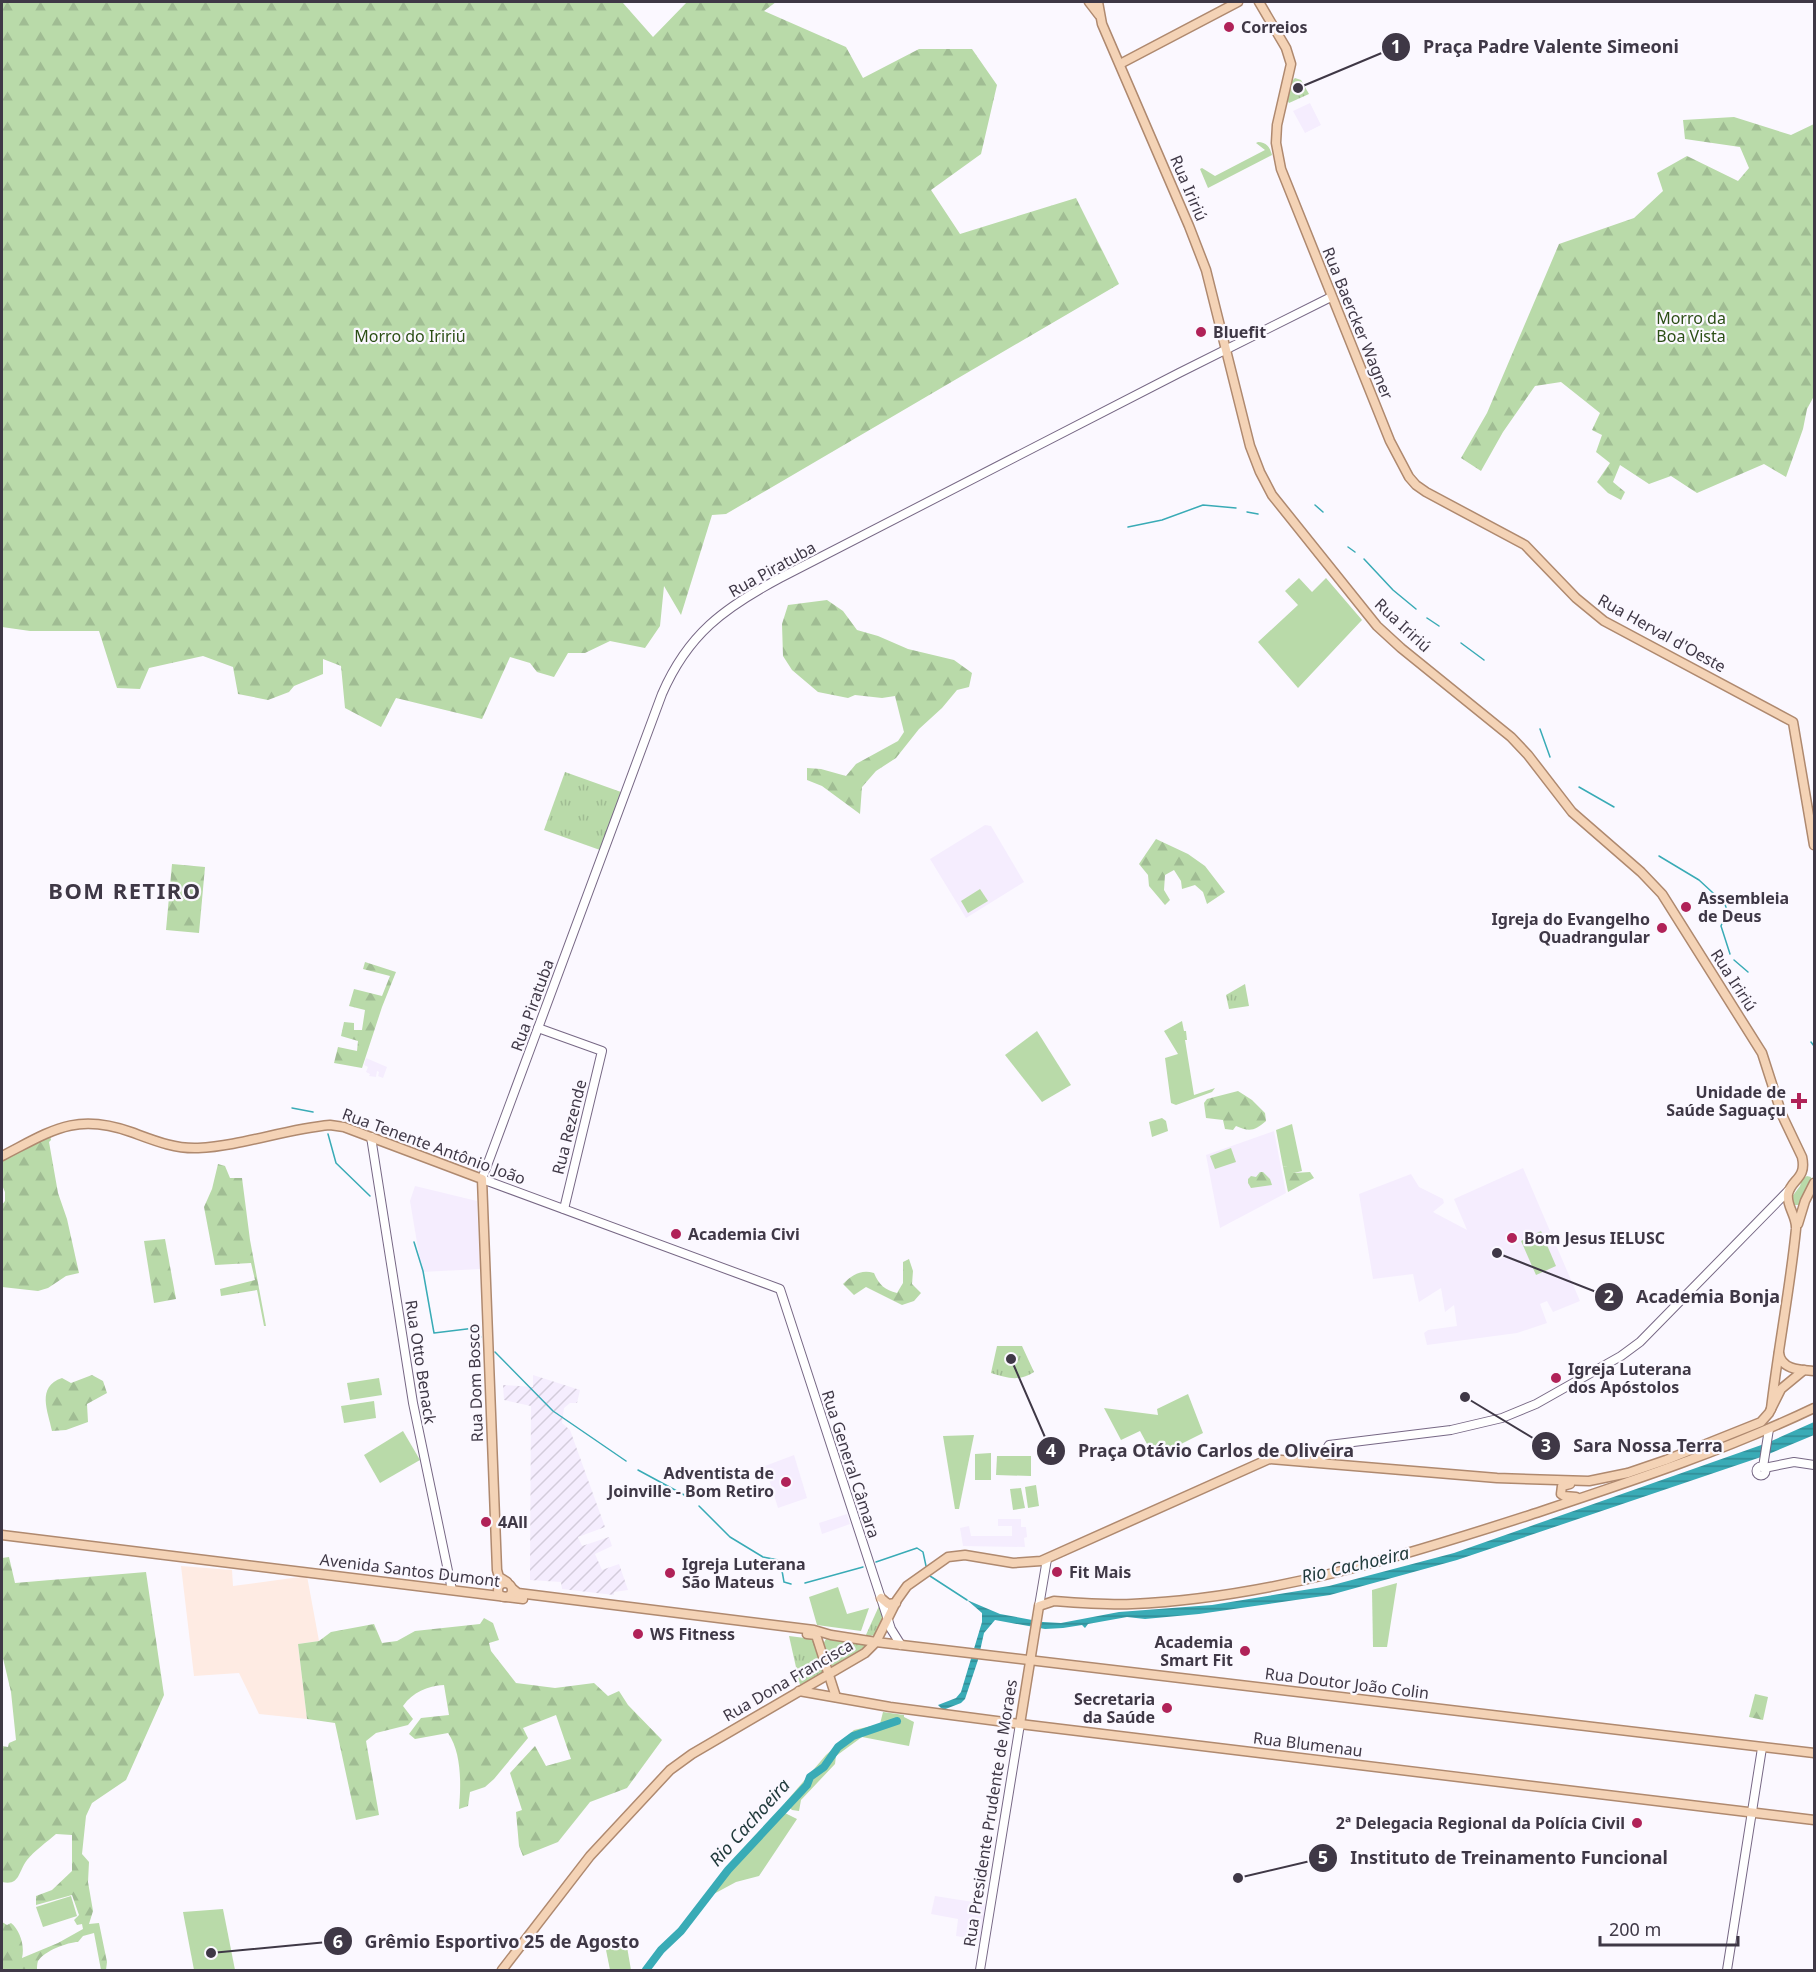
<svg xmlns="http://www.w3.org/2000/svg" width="1816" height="1972" font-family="'Noto Sans',sans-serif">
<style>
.commercial{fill:#feebe3}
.industrial{fill:url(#industrial-furrows)}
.built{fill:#f5edfe}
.grass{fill:#b9daa9}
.forest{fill:url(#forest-firs)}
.park{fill:url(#park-tufts)}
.water{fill:url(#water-rules)}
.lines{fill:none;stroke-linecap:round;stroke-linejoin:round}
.stream{stroke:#39abb6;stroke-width:1.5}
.river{stroke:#39abb6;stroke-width:8}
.secondary-casing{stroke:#776885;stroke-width:10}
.primary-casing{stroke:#af896f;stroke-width:11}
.secondary{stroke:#fff;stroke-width:8}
.primary{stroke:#f4d3b6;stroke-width:8}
.poi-dot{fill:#b02258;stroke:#fbf8ff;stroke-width:2}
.labels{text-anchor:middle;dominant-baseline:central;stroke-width:4.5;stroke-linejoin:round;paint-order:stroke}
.poi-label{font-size:16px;font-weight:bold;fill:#3f3846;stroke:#fbf8ff;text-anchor:start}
.street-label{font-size:16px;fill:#3f3846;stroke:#fbf8ff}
.park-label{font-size:16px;fill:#2b4e15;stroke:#fbf8ff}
.water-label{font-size:18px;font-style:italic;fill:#223b3d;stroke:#fbf8ff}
.district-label{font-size:22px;font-weight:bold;letter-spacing:1.5px;fill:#3f3846;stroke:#fbf8ff}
.leader{fill:none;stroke:#3f3846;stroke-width:2}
.callout-dot{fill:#3f3846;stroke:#fbf8ff;stroke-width:2}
.mark-label{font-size:18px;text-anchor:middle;font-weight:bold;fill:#fff}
.callout-label{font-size:18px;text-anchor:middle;font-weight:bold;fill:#3f3846;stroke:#fbf8ff;stroke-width:4.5;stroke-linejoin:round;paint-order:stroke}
</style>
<defs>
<pattern id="industrial-furrows" width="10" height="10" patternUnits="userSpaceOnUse" patternTransform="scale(1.5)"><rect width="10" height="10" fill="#f5edfe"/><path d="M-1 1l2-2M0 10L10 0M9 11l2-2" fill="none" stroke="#d3ccdb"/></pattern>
<pattern id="forest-firs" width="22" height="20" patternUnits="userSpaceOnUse" patternTransform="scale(1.5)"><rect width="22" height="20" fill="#b9daa9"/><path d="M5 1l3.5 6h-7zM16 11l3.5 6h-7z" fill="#a0bc93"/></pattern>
<pattern id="park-tufts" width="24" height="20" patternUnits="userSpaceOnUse" patternTransform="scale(1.5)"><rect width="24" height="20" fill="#b9daa9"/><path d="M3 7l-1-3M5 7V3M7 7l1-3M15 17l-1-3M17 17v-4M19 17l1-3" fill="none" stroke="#a0bc93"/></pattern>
<pattern id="water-rules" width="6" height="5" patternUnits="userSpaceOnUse" patternTransform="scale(1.5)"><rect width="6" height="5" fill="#39abb6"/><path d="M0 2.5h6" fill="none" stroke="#318c96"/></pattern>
</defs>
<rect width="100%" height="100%" fill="#fbf8ff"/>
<polygon class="commercial" points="181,1566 232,1570 233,1586 307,1576 319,1641 298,1644 307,1719 259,1714 239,1673 194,1676"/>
<polygon class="industrial" points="533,1375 580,1390 577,1403 570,1403 564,1408 562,1423 570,1430 605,1527 578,1537 582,1546 609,1537 612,1546 595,1554 602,1570 619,1564 628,1590 614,1592 614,1595 562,1589 561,1582 530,1580 531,1406 504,1400 503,1385 533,1387"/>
<g class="built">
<polygon points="1310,103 1321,125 1305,133 1293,111"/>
<polygon points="985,825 991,826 1024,882 966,918 930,859"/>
<polygon points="366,1058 387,1067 383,1078 378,1076 379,1072 377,1071 376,1077 369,1076 370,1074 366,1072 368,1067 364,1065"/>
<polygon points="1274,1131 1286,1193 1220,1228 1206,1155"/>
<polygon points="1523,1168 1580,1301 1553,1312 1547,1301 1540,1304 1547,1323 1517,1333 1427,1345 1424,1333 1428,1330 1457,1326 1454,1305 1445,1312 1441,1288 1419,1302 1413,1274 1373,1279 1359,1194 1411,1174 1419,1187 1443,1199 1444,1203 1433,1212 1467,1230 1454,1199"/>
<polygon points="415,1186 477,1201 480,1269 422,1272 410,1201"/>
<polygon points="794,1455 807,1498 778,1508 765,1466"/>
<polygon points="847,1514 850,1524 822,1534 819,1523"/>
<polygon points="998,1519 1021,1519 1021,1527 1026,1527 1027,1537 1024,1538 1025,1547 963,1546 960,1528 969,1526 971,1536 1012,1536 1012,1526 998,1526"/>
<polygon points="935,1896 986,1904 980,1940 956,1936 958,1919 931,1914"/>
</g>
<g class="grass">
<path d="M1258,142c8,0 12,5 14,13l-64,33 -8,-19 2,-1 13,8 50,-26 -9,-7z"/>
<polygon points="1299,578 1312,592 1326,578 1362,620 1298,688 1258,642 1298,605 1285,591"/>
<polygon points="980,889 988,901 968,913 961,901"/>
<polygon points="1182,1021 1184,1031 1186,1031 1187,1040 1185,1040 1194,1095 1215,1088 1212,1092 1176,1105 1171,1103 1165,1058 1178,1054 1164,1031"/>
<polygon points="1037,1031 1071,1085 1042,1102 1005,1055"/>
<polygon points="1162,1118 1166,1121 1168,1131 1152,1137 1149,1122"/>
<polygon points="1292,1124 1302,1171 1294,1173 1286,1166 1283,1167 1276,1130"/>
<polygon points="1231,1148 1236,1162 1215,1169 1210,1156"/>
<polygon points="1807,1176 1811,1177 1812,1182 1801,1205 1793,1205 1791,1198 1800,1186 1802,1179"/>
<polygon points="1541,1231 1556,1266 1536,1275 1521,1241"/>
<polygon points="379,1378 382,1395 350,1400 347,1383"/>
<polygon points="1188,1394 1203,1433 1157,1456 1156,1453 1153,1455 1140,1431 1121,1440 1104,1408 1158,1415 1157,1409"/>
<polygon points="374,1401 376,1418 344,1423 341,1406"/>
<polygon points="403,1431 420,1460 380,1483 364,1455"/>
<polygon points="974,1435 959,1509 955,1509 943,1436"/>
<polygon points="991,1453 991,1480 975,1480 975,1454"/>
<polygon points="997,1456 1031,1456 1031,1476 996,1475"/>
<polygon points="1036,1485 1039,1506 1028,1508 1025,1487"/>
<polygon points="1021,1488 1025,1508 1013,1510 1010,1489"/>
<polygon points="1397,1583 1387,1647 1373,1647 1372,1590"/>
<polygon points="838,1587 847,1614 869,1608 861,1631 817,1625 809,1597"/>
<polygon points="883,1712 904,1715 904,1717 914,1722 909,1746 862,1737 836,1756 835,1764 801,1800 799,1811 792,1810 785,1803 826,1755 854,1730 880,1724"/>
<polygon points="785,1813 797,1819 759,1876 736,1882 710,1896 727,1876 736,1862 749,1851 757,1835 774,1825 780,1816"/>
<polygon points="71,1896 77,1916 43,1927 36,1907"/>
<polygon points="223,1909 235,1970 194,1970 183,1912"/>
<polygon points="626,1941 631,1970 610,1970 605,1945"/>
</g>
<g class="forest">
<polygon points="2,2 625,2 623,3 653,37 687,2 776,2 764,11 846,47 863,78 919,49 972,49 997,85 981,154 931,190 960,234 1076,198 1119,284 726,514 712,515 681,615 664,586 660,626 645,648 610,641 585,653 568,653 554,677 537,672 530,663 510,657 482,719 396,698 381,727 345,708 341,666 323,659 323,674 294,686 289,692 268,700 238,694 233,667 203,656 149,668 140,689 117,688 99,631 30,631 2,627"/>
<polygon points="1734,117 1791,135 1814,124 1814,396 1807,409 1803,429 1786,477 1764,464 1697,493 1671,476 1649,484 1620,465 1613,482 1625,492 1621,500 1608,493 1597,482 1610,463 1596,452 1602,435 1592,430 1600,413 1561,382 1535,386 1503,432 1481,471 1461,458 1487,413 1559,244 1634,218 1663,191 1657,173 1687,156 1738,181 1749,168 1740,147 1685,139 1683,120"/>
<polygon points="827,600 843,611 857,630 878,636 908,649 954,660 972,673 969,687 957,690 942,708 919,729 896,758 876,771 862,787 860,814 822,786 807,780 807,768 821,769 846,776 856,764 898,741 904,732 895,696 882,698 855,695 848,698 818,692 792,670 783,656 782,624 788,605"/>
<polygon points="1156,839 1188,854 1205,866 1225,892 1207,904 1203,892 1195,885 1182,889 1181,881 1174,870 1165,875 1164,890 1170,900 1165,905 1149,886 1148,875 1139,864"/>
<polygon points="172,864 205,867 199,933 166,930"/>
<polygon points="365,962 396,972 382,1007 362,1068 334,1063 338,1047 357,1051 358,1041 341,1036 344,1022 354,1023 354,1030 362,1030 365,1010 349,1006 354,989 382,996 390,976 363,969"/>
<path d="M1238,1091l14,9 13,13 1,8c-11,10 -17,11 -30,5l-3,4 -8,-1 -2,-9 -17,-2 -2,-15 3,-4z"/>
<polygon points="50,1134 51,1140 49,1142 58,1193 67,1219 79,1273 66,1276 48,1288 38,1291 2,1287 2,1205 5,1201 5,1192 2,1185 2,1161"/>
<polygon points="218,1164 225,1166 230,1178 242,1178 250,1240 266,1326 264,1326 257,1290 221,1296 220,1289 255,1280 251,1263 215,1265 204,1207 212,1189"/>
<polygon points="1286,1166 1291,1168 1294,1173 1310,1172 1314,1178 1288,1192 1283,1167"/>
<polygon points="1260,1172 1263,1172 1270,1179 1272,1185 1251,1188 1248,1183 1248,1179 1251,1176 1256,1177"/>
<polygon points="165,1239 176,1299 154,1303 144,1241"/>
<path d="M909,1259l4,12 -1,13 9,9 -7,8 -12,4 -36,-18 -12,8 -11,-11c9,-9 18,-15 31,-11 5,12 11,17 23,20l6,-10v-21z"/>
<path d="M92,1375l11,6 4,12 -20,11 1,18 -22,8 -14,1c-4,-20 -16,-44 10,-53l9,5z"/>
<path d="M9,1557l6,26 131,-11 18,123 -38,85 -34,23 -6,13 -4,38 7,8 -1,20 5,29 -4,13 10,-1 8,39 -1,8h-5l-7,-37 -11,3 -5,6c-10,0 -34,9 -40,19 -1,3 -1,6 -1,9h-35v-48l5,3 4,-2c9,7 14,23 11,35l36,-15 25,-14 -1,-5 -5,1 -3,-5 5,-5 -7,-20 -36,10v-9l16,-6 20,-19v-36l-16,-1c-9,8 -22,17 -29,26 -9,12 -7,26 -25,22v-136l6,1 1,-4 7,-3 -5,-48 -9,-38v-96z"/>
<path d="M484,1618l9,5 6,17 -10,3 2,8 25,32 39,5 39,-5 14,13 11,-5 9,14 34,35 -35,48 -37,14 -32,40 -35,14 -4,-10 -3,-34 6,-2 -12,-37 25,-27 11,20 25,-7 -15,-44 -33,13 5,10 -34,41 -9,8 -15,5 -2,14 -9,3c2,-24 3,-56 -11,-76l-33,6 -6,-5 12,-16 28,-3 -5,-30c-17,1 -31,7 -41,21l10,13 -5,6 -32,8 -10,8 13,74 -23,5 -21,-97 -28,-4 -9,-75 21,-3 12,-9 43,-8 8,19 15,-2 18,-10 65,-7z"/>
<polygon points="1755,1694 1768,1697 1763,1720 1749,1717"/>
</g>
<g class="park">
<polygon points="1295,78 1301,80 1309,94 1289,103 1287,100 1292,81"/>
<polygon points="565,772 621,792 600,850 544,830"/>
<polygon points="1245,984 1249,1006 1229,1009 1226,995"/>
<path d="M997,1346h25l12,26c-15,10 -27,6 -43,1z"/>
<path d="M879,1606c7,10 4,20 -4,29l-10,2z"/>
<polygon points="789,1636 813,1639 824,1672 800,1685"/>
<polygon points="826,1639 868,1644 854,1655 830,1669 823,1644"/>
</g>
<polygon class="water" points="1814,1422 1814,1435 1764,1456 1457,1560 1330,1595 1199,1614 1145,1619 1127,1617 1088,1624 1085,1628 1082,1625 1063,1628 1045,1629 995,1620 984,1633 978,1660 965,1699 961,1703 943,1710 938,1705 956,1698 961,1692 982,1622 982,1613 967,1600 1000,1614 1043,1622 1061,1623 1119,1612 1212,1605 1329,1586 1454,1553 1767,1443"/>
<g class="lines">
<g class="stream">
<polyline points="1315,505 1323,512"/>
<polyline points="1247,512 1258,514"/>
<polyline points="1128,527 1162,520 1203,505 1236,508"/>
<polyline points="1348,547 1355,552"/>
<polyline points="1364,559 1393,590 1416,609"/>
<polyline points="1427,618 1439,626"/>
<polyline points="1461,643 1484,660"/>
<polyline points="1540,729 1550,757"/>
<polyline points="1579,787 1614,807"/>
<polyline points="1659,856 1699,880 1725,904 1727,911 1721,926 1730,954"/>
<polyline points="1734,960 1748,972"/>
<polyline points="1811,1042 1814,1046"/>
<polyline points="292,1108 313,1112"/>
<polyline points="328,1134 336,1163 370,1196"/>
<polyline points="414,1242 423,1271 434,1333 475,1328 481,1337"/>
<polyline points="495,1352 553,1411 626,1461"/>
<polyline points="638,1470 688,1497"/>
<polyline points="699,1506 730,1537 763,1557 778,1560 781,1565 784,1582 791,1584"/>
<polyline points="876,1562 917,1548 923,1552 926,1566"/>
<polyline points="930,1576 967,1600"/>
<polyline points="805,1583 863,1567"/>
</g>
<polyline class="river" points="646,1970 661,1950 681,1931 728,1870 807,1785 810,1777 824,1767 838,1747 853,1736 897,1721"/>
<defs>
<g id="secondary">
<polyline points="538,1028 602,1051 564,1209"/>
<polyline points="371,1137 413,1403 452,1590"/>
<polyline points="1323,1456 1329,1445 1451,1430 1502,1418 1536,1404 1621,1356 1640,1342 1789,1190"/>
<circle cx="1761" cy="1471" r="4.5"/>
<polyline points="1763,1467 1769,1429"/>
<polyline points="1764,1468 1794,1462 1814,1465"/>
<polyline points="1039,1606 1047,1559"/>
<path d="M901,1645l-10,-16 -111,-340 -298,-110 180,-485c26,-60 62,-86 118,-116l399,-205 152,-76"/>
<polyline points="980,1970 1020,1724"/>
<polyline points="1727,1970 1762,1748"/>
</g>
<g id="primary">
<polyline points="1089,2 1099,15"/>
<path d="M1098,2l4,22 87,202 17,44 44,176 10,26 12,23 105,131 24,22 110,89 17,18 44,57 69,60 21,22 100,159 20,62 20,42c5,22 -11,22 -14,37 -2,12 9,22 8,35 -6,60 -18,120 -25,180"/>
<polyline points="1259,2 1286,48 1291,64 1277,125 1276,143 1281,169 1390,441 1409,477 1416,485 1426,492 1525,545 1576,598 1604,621 1793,722 1814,845"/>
<polyline points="1120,64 1238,2"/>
<path d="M2,1156c49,-25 73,-44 129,-24 22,8 43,17 67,16 44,-2 87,-19 132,-23l14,2 138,52 15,391 2,7 8,5"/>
<polyline points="1798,1224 1805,1201 1814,1183"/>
<path d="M1779,1353c2,17 22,17 35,18"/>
<polyline points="1310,1462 1318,1458 1324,1452"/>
<polyline points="1570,1484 1562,1486 1561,1494 1564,1496 1576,1497"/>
<polyline points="2,1535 523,1599"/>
<circle cx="505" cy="1590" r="7"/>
<polyline points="513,1589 518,1593 814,1630 831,1635 876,1642 1814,1753"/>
<polyline points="881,1598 888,1604 896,1603"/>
<polyline points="807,1634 816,1635 836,1697"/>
<polyline points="799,1691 890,1707 1020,1724 1814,1820"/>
<path d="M1020,1724l19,-118 15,-5c26,2 52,4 78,3 137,-6 268,-47 398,-89 96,-32 192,-63 284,-107"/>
<polyline points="502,1970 590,1856 670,1770 692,1754 865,1653 876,1642 897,1600 907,1586 948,1557 965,1555 1013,1563 1041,1561 1269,1459 1497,1478 1589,1481 1628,1473 1666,1460 1761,1422 1769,1413 1781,1389 1804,1370"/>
</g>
</defs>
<use href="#secondary" class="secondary-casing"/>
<use href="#primary" class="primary-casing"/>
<use href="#secondary" class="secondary"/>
<use href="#primary" class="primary"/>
</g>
<g class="poi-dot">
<circle cx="1229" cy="27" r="6"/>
<circle cx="1201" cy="332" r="6"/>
<circle cx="1686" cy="907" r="6"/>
<circle cx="1662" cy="928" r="6"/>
<path d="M1796 1092h6v6h6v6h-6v6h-6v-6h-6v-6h6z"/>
<circle cx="676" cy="1234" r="6"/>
<circle cx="1512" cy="1238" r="6"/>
<circle cx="1556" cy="1378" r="6"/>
<circle cx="786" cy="1482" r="6"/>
<circle cx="486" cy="1522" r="6"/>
<circle cx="1057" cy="1572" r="6"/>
<circle cx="670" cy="1573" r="6"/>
<circle cx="638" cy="1634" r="6"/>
<circle cx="1245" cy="1651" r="6"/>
<circle cx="1167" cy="1708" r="6"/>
<circle cx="1637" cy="1823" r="6"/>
</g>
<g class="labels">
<g class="poi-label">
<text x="1241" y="27">Correios</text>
<text x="1213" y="332">Bluefit</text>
<text x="1698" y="898">Assembleia<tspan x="1698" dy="18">de Deus</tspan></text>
<text x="1650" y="919" text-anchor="end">Igreja do Evangelho<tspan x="1650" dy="18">Quadrangular</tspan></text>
<text x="1786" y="1092" text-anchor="end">Unidade de<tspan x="1786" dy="18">Saúde Saguaçu</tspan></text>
<text x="688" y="1234">Academia Civi</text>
<text x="1524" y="1238">Bom Jesus IELUSC</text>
<text x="1568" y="1369">Igreja Luterana<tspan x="1568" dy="18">dos Apóstolos</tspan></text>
<text x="774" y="1473" text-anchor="end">Adventista de<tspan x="774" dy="18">Joinville - Bom Retiro</tspan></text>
<text x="498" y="1522">4All</text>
<text x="682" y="1564">Igreja Luterana<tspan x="682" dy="18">São Mateus</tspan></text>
<text x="1069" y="1572">Fit Mais</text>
<text x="650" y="1634">WS Fitness</text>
<text x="1233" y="1642" text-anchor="end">Academia<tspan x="1233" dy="18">Smart Fit</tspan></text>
<text x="1155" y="1699" text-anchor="end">Secretaria<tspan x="1155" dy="18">da Saúde</tspan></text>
<text x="1625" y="1823" text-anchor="end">2ª Delegacia Regional da Polícia Civil</text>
</g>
<g class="street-label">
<text transform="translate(1189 188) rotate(67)">Rua Iririú</text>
<text transform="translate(1358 323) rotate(68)">Rua Baercker Wagner</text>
<text transform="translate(772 569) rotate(-29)">Rua Piratuba</text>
<text transform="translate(1403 625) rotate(43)">Rua Iririú</text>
<text transform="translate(1662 633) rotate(29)">Rua Herval d'Oeste</text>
<text transform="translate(1734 980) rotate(57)">Rua Iririú</text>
<text transform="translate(532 1005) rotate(-70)">Rua Piratuba</text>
<text transform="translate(569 1127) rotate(-76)">Rua Rezende</text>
<text transform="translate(434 1146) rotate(20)">Rua Tenente Antônio João</text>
<text transform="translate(421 1362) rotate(81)">Rua Otto Benack</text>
<text transform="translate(475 1383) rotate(-92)">Rua Dom Bosco</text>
<text transform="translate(851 1464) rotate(72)">Rua General Câmara</text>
<text transform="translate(410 1570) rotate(7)">Avenida Santos Dumont</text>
<text transform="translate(788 1680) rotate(-30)">Rua Dona Francisca</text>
<text transform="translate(1347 1683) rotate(7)">Rua Doutor João Colin</text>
<text transform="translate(1308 1744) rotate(7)">Rua Blumenau</text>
<text transform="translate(990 1813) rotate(-81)">Rua Presidente Prudente de Moraes</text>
</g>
<g class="park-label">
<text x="1691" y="318">Morro da<tspan x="1691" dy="18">Boa Vista</tspan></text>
<text x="410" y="336">Morro do Iririú</text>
</g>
<g class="water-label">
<text transform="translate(1355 1564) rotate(-13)">Rio Cachoeira</text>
<text transform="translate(749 1822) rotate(-48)">Rio Cachoeira</text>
</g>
<g class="district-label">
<text x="125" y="890">BOM RETIRO</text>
</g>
</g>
<path class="leader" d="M1298 88L1396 47M1497 1253L1609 1297M1465 1397L1546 1446M1011 1359L1051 1451M1238 1878L1323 1858M211 1953L338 1941"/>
<g class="callout-dot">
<circle cx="1298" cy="88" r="6"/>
<circle cx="1497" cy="1253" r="6"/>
<circle cx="1465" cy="1397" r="6"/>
<circle cx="1011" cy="1359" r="6"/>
<circle cx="1238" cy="1878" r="6"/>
<circle cx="211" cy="1953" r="6"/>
<circle cx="1396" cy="47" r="15"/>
<circle cx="1609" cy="1297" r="15"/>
<circle cx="1546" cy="1446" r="15"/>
<circle cx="1051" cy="1451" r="15"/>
<circle cx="1323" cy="1858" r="15"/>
<circle cx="338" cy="1941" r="15"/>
</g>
<g class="mark-label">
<text x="1396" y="53">1</text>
<text x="1609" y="1303">2</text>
<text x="1546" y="1452">3</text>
<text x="1051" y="1457">4</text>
<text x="1323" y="1864">5</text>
<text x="338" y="1948">6</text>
</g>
<g class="callout-label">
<text x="1551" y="53">Praça Padre Valente Simeoni</text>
<text x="1708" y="1303">Academia Bonja</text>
<text x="1648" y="1452">Sara Nossa Terra</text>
<text x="1216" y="1457">Praça Otávio Carlos de Oliveira</text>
<text x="1509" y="1864">Instituto de Treinamento Funcional</text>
<text x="502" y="1948">Grêmio Esportivo 25 de Agosto</text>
</g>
<rect width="1816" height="1972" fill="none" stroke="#3f3846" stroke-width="6"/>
<path d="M1600 1936v9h138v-9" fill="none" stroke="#3f3846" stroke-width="3"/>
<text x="1609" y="1936" font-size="18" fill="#3f3846" stroke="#fbf8ff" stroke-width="4.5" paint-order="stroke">200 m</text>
</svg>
